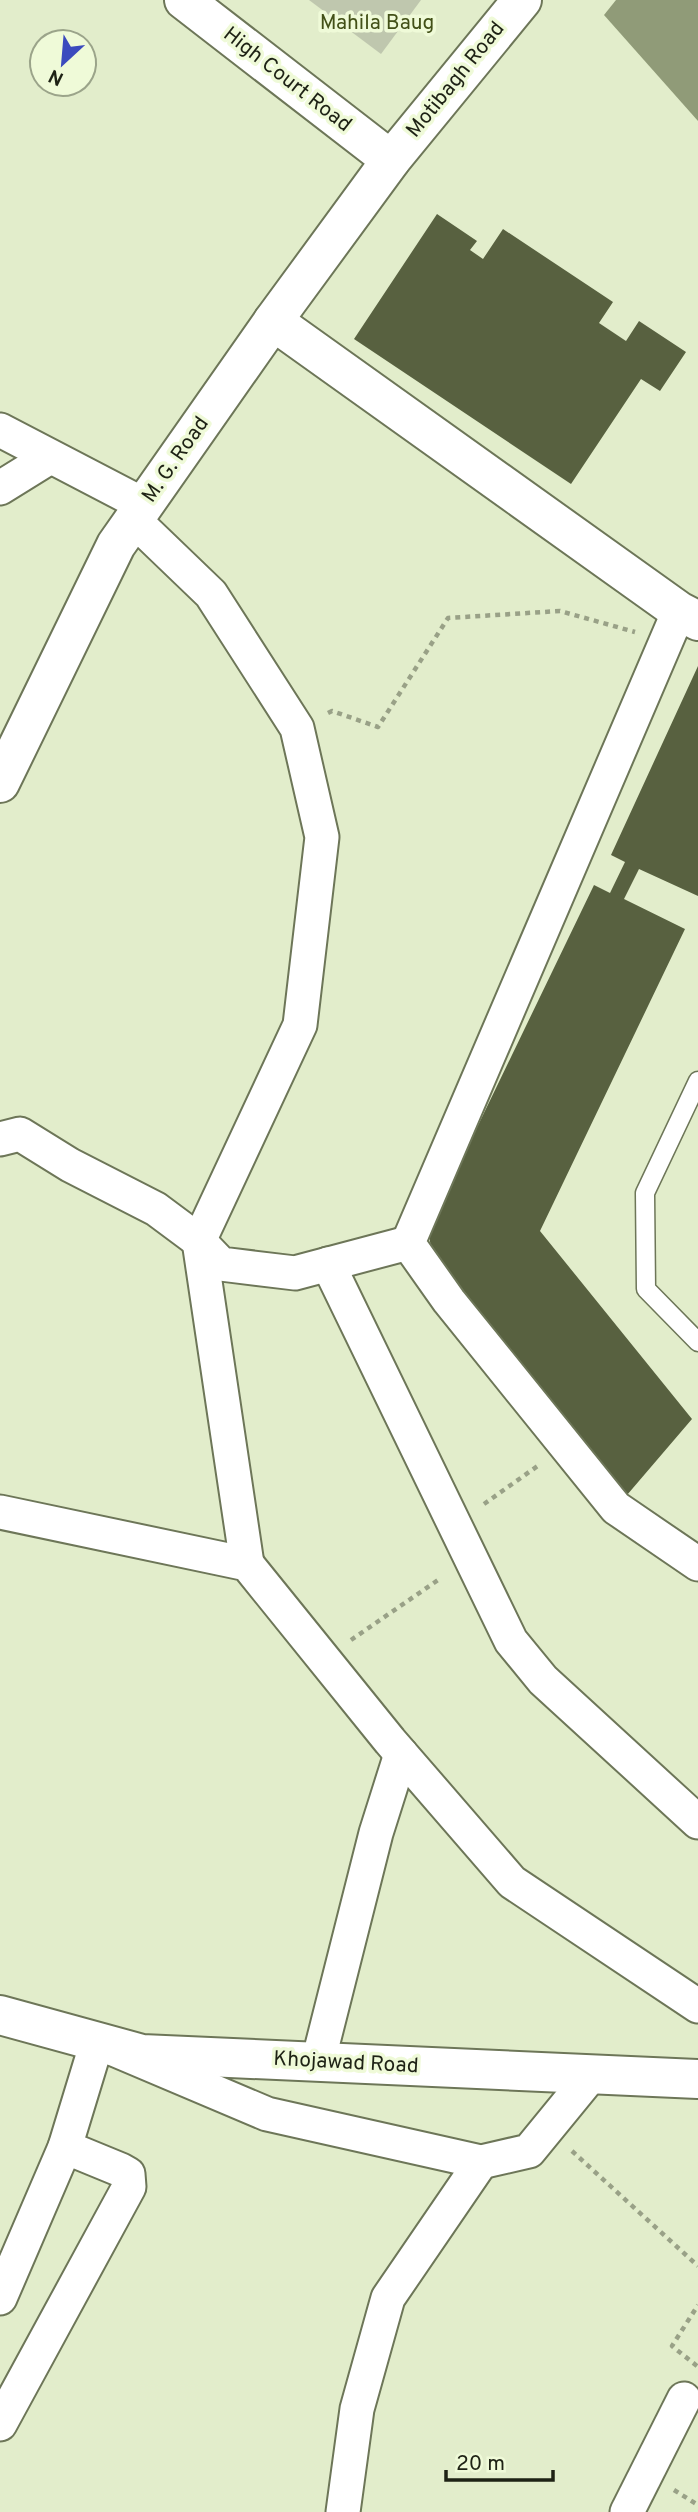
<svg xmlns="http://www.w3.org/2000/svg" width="698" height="2512" font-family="Overpass,sans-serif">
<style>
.green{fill:#bfc7ae}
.water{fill:#909b78}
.building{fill:#586140}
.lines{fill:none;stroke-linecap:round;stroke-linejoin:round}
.lane-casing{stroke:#6d7658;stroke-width:21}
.street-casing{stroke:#6d7658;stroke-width:37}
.secondary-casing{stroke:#6d7658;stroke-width:42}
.path{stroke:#99a187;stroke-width:4.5;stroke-dasharray:5 5;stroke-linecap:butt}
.lane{stroke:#fff;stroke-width:18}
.street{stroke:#fff;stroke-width:33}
.secondary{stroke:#fff;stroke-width:38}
.labels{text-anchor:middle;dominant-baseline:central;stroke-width:7;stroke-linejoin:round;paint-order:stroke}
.park-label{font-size:21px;fill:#425017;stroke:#effad8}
.street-label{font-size:21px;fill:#1e2215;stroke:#effad8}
</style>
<rect width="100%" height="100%" fill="#e2edcb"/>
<polygon class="green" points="309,0 421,0 381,54"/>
<polygon class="water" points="616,0 698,0 698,121 604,15"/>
<g class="building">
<polygon points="437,214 477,241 470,250 483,259 503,229 613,302 599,323 626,341 639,321 686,352 660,391 641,379 571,484 354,339"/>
<polygon points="698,666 698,896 639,869 624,899 685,929 540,1231 692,1419 627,1495 432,1254 428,1229 594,885 610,893 625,862 611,855"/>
</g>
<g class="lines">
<defs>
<polyline id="lane" points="698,1081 645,1193 646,1289 698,1342"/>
<g id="street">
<polyline points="0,430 144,505"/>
<polyline points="0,488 50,457"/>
<polyline points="134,520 211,594 297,728 322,837 300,1025 199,1241 247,1564"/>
<polyline points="679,611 408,1243 449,1301 616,1508 698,1564"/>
<polyline points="0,1139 20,1134 70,1165 156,1209 199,1241 221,1264 295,1273 408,1243"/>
<polyline points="328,1264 511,1641 543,1680 698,1822"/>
<polyline points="0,1512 247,1564 390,1741 512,1882 698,2006"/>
<polyline points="318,2062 376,1833 401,1754"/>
<polyline points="0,2298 65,2147 97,2042 267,2114 481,2162 529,2151 592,2074"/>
<polyline points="0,2424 129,2187 128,2174 121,2170 65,2147"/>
<polyline points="343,2512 357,2409 388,2298 481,2162"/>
<polyline points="627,2512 684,2399"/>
</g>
<g id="secondary">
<polyline points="184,0 391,160"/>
<polyline points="273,321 679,611 698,621"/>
<polyline points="0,783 116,545 273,321 391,160 522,0"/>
<polyline points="0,2015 142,2054 698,2079"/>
</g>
</defs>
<use href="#lane" class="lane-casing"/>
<use href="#street" class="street-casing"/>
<use href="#secondary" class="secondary-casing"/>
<g class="path">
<polyline points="328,713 332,711 378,727 448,618 560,611 635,632"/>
<polyline points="484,1504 539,1465"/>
<polyline points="351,1640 441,1578"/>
<polyline points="572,2151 698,2266"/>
<polyline points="697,2366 672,2346 698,2305"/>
<polyline points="674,2490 698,2505"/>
</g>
<use href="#lane" class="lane"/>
<use href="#street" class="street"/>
<use href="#secondary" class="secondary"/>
</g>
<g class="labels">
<g class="park-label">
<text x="377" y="23">Mahila Baug</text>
</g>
<g class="street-label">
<text transform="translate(287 80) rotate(38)">High Court Road</text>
<text transform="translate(456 80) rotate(-51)">Motibagh Road</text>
<text transform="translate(176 460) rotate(-55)">M. G. Road</text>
<text transform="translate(346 2063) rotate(3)">Khojawad Road</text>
</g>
</g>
<g transform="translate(63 63) rotate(206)"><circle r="33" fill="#effad8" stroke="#9ba48a" stroke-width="2"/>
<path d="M0-5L12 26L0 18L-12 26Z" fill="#3b4abe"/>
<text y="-10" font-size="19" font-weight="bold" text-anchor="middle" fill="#1e2215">N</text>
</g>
<path d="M446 2470v10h107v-10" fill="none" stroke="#1e2215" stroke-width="3.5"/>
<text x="456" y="2470" font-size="21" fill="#1e2215" stroke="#effad8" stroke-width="5" paint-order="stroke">20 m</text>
</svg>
